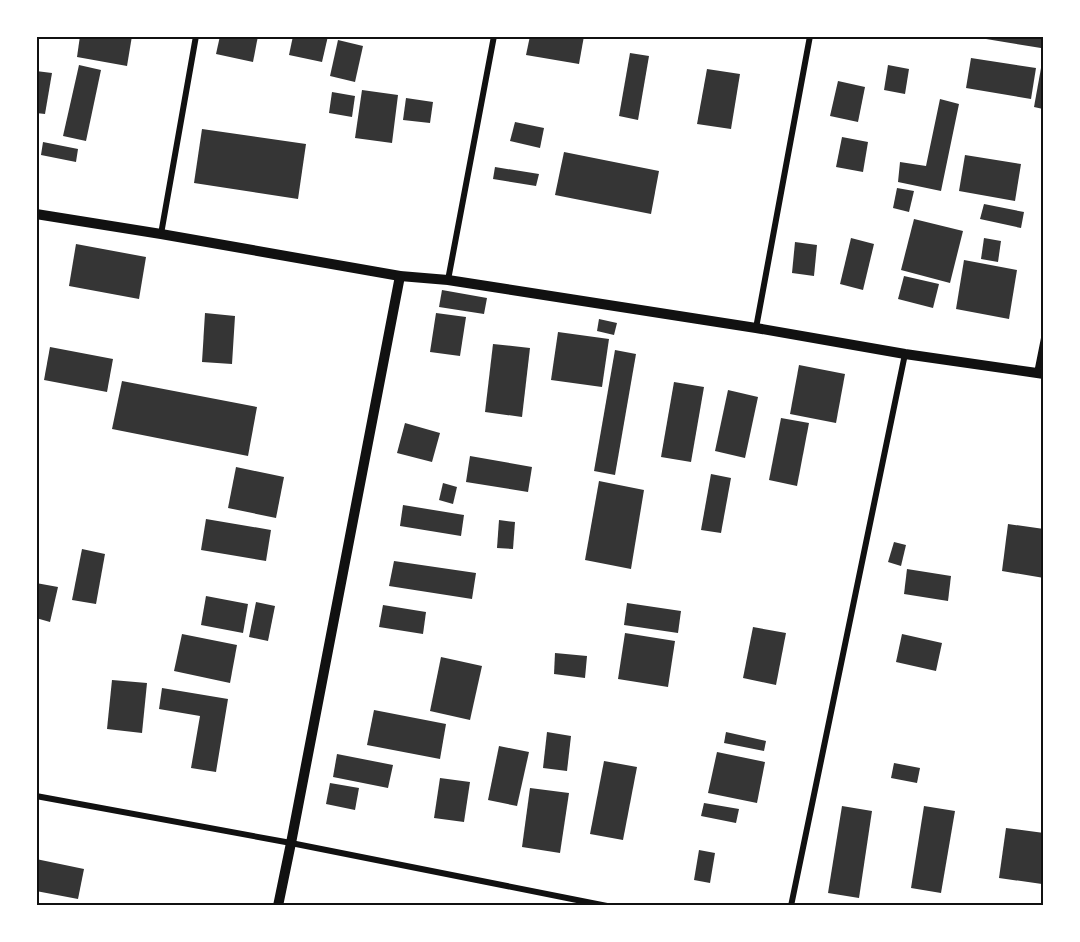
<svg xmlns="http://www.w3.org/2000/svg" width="1080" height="942" font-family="'Fira Sans Condensed',sans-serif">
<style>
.building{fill:#353535}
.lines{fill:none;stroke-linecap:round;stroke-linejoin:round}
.minor{stroke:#111;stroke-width:6}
.tertiary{stroke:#111;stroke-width:10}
.neatline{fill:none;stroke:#111;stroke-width:2}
</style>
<rect width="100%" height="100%" fill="#fff"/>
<g class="building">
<polygon points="80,36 132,36 127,66 77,57"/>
<polygon points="220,36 258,36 253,62 216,54"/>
<polygon points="293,36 328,36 322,62 289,55"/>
<polygon points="530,36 584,36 579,64 526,55"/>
<polygon points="981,36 1043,36 1041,48 980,38"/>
<polygon points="338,40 363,46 355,82 330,76"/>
<polygon points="630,53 649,56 638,120 619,116"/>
<polygon points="971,58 1036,68 1031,99 966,88"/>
<polygon points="79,65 101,70 86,141 63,136"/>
<polygon points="888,65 909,69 905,94 884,90"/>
<polygon points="1041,68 1044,69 1043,109 1034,107"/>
<polygon points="707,69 740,74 731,129 697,124"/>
<polygon points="36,71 52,73 45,114 36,113"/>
<polygon points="838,81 865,87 858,122 830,116"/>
<polygon points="362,90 398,95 392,143 355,138"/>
<polygon points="332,92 355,96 352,117 329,113"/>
<polygon points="406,98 433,102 430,123 403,120"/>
<polygon points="940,99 959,104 941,191 898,182 900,162 926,166"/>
<polygon points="515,122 544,128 540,148 510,141"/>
<polygon points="202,129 306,144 298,199 194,183"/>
<polygon points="842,137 868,142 863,172 836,167"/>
<polygon points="43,142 78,149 76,162 41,155"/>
<polygon points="564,152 659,171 651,214 555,195"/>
<polygon points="965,155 1021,164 1015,201 959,191"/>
<polygon points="495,167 539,174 536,186 493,179"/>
<polygon points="897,188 914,191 909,212 893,208"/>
<polygon points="984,204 1024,212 1021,228 980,219"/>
<polygon points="914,219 963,231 950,283 901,270"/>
<polygon points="851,238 874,244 863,290 840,284"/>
<polygon points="984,238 1001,241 998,262 981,259"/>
<polygon points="795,242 817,245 814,276 792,273"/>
<polygon points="76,244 146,257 139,299 69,286"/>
<polygon points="964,260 1017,270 1009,319 956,309"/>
<polygon points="904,276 939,284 933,308 898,299"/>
<polygon points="442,290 487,298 484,314 439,307"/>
<polygon points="205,313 235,316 232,364 202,362"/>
<polygon points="436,313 466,317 460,356 430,352"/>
<polygon points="599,319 617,323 614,335 597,331"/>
<polygon points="558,332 609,339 602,387 551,380"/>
<polygon points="493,344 530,348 522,417 485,412"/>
<polygon points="50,347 113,359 107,392 44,380"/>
<polygon points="615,350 636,354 615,475 594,471"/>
<polygon points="799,365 845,374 836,423 790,414"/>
<polygon points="122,381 257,407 248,456 112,429"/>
<polygon points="674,382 704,387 691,462 661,457"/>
<polygon points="728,390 758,397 745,458 715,451"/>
<polygon points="781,418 809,423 797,486 769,480"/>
<polygon points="405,423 440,433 432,462 397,453"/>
<polygon points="470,456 532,467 528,492 466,482"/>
<polygon points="236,467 284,477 276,518 228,508"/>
<polygon points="711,474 731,478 721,533 701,530"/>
<polygon points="599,481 644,490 631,569 585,560"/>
<polygon points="443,483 457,487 453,504 439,500"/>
<polygon points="403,505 464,515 461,536 400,526"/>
<polygon points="206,519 271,530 266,561 201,550"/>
<polygon points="499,520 515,522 513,549 497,548"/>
<polygon points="1008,524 1044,529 1044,578 1002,571"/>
<polygon points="894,542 906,545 901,566 888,562"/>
<polygon points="82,549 105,554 96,604 72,600"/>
<polygon points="394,561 476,573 472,599 389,586"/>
<polygon points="907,569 951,576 948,601 904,594"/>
<polygon points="36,583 58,587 50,622 36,618"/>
<polygon points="206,596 248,604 243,633 201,625"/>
<polygon points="256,602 275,606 268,641 249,637"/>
<polygon points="627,603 681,611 678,633 624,625"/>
<polygon points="383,605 426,612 423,634 379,627"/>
<polygon points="753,627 786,633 776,685 743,678"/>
<polygon points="625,633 675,641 668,687 618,679"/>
<polygon points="182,634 237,645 230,683 174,671"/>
<polygon points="902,634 942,643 936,671 896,662"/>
<polygon points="555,653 587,656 585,678 554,674"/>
<polygon points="441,657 482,666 470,720 430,711"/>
<polygon points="112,680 147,683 142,733 107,729"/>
<polygon points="162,688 228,699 216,772 191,768 200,716 159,709"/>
<polygon points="374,710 446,724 440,759 367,745"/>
<polygon points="547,732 571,736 567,771 543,768"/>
<polygon points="726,732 766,741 764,751 724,743"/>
<polygon points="499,746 529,752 517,806 488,800"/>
<polygon points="717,752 765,762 757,803 708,793"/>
<polygon points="337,754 393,765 388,788 333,777"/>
<polygon points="604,761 637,767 623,840 590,834"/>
<polygon points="894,763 920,768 917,783 891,778"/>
<polygon points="440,778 470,782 464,822 434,818"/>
<polygon points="330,783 359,788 355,810 326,804"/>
<polygon points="530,788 569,793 560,853 522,847"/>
<polygon points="704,803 739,809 736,823 701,816"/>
<polygon points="842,806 872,811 859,898 828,893"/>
<polygon points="924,806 955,811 941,893 911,888"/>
<polygon points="1006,828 1044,833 1044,867 1042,884 999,878"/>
<polygon points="699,850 715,853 710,883 694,880"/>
<polygon points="36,859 84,869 78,899 36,891"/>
</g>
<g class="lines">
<g class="minor">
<polyline points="161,234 196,36"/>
<polyline points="448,280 494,36"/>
<polyline points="756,328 810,36"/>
<polyline points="1037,373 1044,338"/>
<polyline points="36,796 291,843 607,906"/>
<polyline points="791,906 905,354"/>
</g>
<g class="tertiary">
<polyline points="36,214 161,234 400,276 448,280 756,328 905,354 1044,374"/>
<polyline points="278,906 291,843 400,276"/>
</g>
</g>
<rect width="1080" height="942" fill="none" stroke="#ffffff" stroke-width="75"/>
<rect x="38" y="38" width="1004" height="866" class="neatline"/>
</svg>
